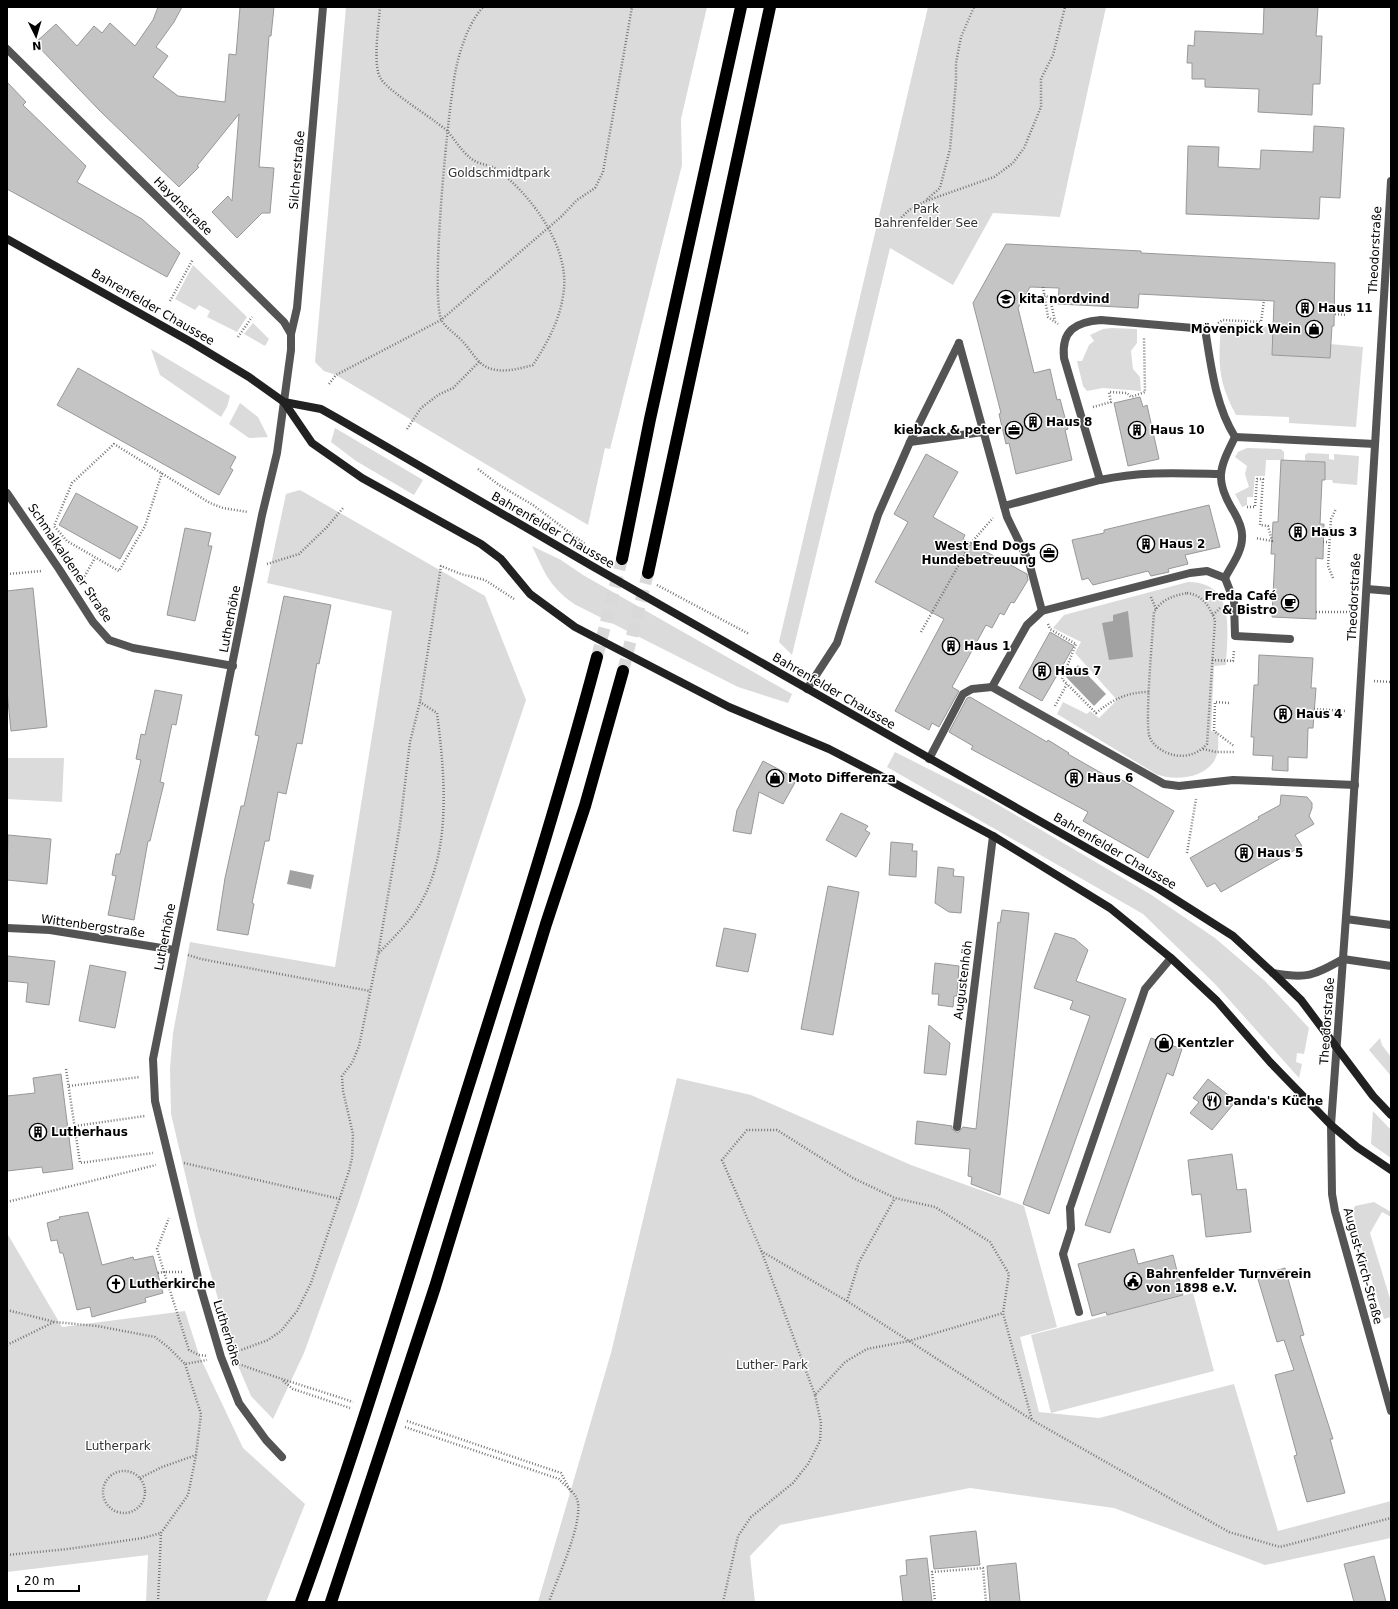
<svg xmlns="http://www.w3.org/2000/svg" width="1398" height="1609" font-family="'DejaVu Sans',sans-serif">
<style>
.green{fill:#dbdbdb}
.water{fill:#a2a2a2}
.building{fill:#c4c4c4;stroke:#989898}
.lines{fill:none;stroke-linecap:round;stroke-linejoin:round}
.motorway-tunnel{stroke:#d9d9d9;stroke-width:12;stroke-dasharray:12 6;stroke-linecap:butt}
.path{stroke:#767676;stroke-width:2.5;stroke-dasharray:1 2;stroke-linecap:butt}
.service{stroke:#545454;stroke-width:8}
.minor{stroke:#545454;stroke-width:8}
.secondary{stroke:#212121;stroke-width:8}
.motorway{stroke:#000;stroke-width:12}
.labels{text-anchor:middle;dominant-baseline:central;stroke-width:3;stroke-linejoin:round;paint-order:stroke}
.street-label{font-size:12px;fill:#000;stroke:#fff}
.park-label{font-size:12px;fill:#323232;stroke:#fff}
.poi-label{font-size:12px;font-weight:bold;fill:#000;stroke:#fff;text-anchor:start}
</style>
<rect width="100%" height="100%" fill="#fff"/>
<g class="green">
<polygon points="346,7 707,7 681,119 682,165 610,449 605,448 588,525 336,375 324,371 315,362"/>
<polygon points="928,7 1106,7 1060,217 993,213 953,285 890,248 792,655 779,642"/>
<polygon points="193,265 247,317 237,332 207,317 210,311 199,305 195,310 175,299"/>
<polygon points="253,323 269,339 265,346 244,334"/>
<path d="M1224,323l49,4 -1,28 58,3v-14l33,3 -7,80 -67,-4v-6l-53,-2c-18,-33 -18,-52 -15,-88z"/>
<polygon points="1112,328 1137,329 1137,343 1131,351 1133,369 1140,377 1141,391 1103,388 1087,391 1083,386 1077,361 1082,361 1089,345 1094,341 1090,335 1103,329"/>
<polygon points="151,349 230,396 227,407 221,417 160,375"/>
<polygon points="240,403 258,417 268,437 249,438 229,424"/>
<polygon points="335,428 423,480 414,495 356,461 331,442"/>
<polygon points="1247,448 1281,449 1284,452 1284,460 1266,460 1265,476 1255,476 1253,497 1247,497 1247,505 1242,507 1235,494 1249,487 1245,474 1247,466 1235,457 1238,452"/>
<polygon points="1308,453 1329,454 1329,459 1334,460 1334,454 1359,456 1357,485 1333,483 1332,480 1325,480 1325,462 1305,461 1305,455"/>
<polygon points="300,490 485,596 526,700 358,1204 304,1353 273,1419 251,1396 236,1361 199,1233 171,1114 170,1068 173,1033 190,942 335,967 392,611 267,583 286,494"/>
<path d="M532,546l29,14 22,15 209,119 -4,9 -50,-16 -164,-83c-26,-19 -29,-31 -42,-58z"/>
<path d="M1188,582c49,0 39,51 38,83l-12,1 -3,65 7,1c0,7 1,16 -1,22 -6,24 -42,28 -61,20l-99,-60 6,-12 24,12 3,-3 9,7 18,-18 -42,-47 6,-11 -28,-14 11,-13z"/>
<polygon points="895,752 990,800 1150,894 1215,938 1265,981 1309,1028 1304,1054 1297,1053 1296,1062 1302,1064 1299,1078 1215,984 1143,914 887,767"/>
<polygon points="7,758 64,758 62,802 7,799"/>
<polygon points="1380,1038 1382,1045 1391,1057 1391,1076 1369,1050"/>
<polygon points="677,1078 751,1095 911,1165 1024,1206 1057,1327 1020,1337 1039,1412 1099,1418 1234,1384 1278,1531 1391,1501 1391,1538 1265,1565 1114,1508 970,1488 780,1525 750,1556 755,1602 538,1602 611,1353"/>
<polygon points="1373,1111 1391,1130 1391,1158 1371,1144"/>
<polygon points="1374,1202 1391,1212 1391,1217 1382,1212 1370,1233 1391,1302 1391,1317 1384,1319 1359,1240 1353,1210 1355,1206"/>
<polygon points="7,1233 62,1327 185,1311 199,1355 243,1448 305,1504 266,1602 146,1602 148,1555 7,1572"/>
<polygon points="1193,1293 1214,1371 1051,1413 1031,1335"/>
</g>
<g class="water">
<polygon points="1128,611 1133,657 1109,660 1102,623 1113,621 1113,615"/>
<polygon points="1078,665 1106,694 1094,706 1066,677"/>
<polygon points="290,870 314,875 311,889 287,884"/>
</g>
<g class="building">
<polygon points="158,7 182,7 174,22 156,47 168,56 153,77 178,96 225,102 229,54 236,55 240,7 274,7 271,36 269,36 259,167 274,168 270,213 262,213 237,238 212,212 228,196 232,201 239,114 197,166 199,167 179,187 99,110 35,43 56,24 77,46 94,26 102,33 110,23 135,46 153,20"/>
<polygon points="1264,7 1318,7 1316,36 1322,36 1320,84 1313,84 1312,115 1258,112 1259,89 1205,87 1205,79 1192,79 1192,63 1187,63 1188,45 1194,46 1195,31 1263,34"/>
<polygon points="7,82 26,102 23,105 86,166 77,182 142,219 180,253 167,277 7,189"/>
<polygon points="1314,126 1344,128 1340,198 1320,197 1319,219 1186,214 1188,146 1219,147 1218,167 1260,169 1261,150 1313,152"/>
<polygon points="1006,244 1141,251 1141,253 1335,263 1334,326 1332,326 1330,358 1272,355 1274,301 1139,294 1138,308 1058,304 1059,288 1030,287 1018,308 1034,373 1050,369 1057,400 1060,399 1068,429 1065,430 1072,460 1016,474 1009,443 1006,444 999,414 1001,413 973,303"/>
<polygon points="78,368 236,457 230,468 233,470 219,495 57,405"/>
<polygon points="1140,397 1143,407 1147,405 1159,459 1128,466 1114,403"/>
<polygon points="926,454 958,472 933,517 965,535 963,539 1027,574 1028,580 1014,603 1011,602 1004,615 1000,613 992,628 986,625 952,687 959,691 939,727 932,723 929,730 895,711 944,619 875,582 908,522 894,514"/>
<polygon points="1281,460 1325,462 1325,480 1322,480 1320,524 1324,524 1323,559 1316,558 1316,619 1272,617 1275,554 1271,554 1273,522 1278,522"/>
<polygon points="76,493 138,527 120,559 59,525"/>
<polygon points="1209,505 1220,547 1185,555 1188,564 1168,569 1169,572 1151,576 1148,571 1093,585 1088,578 1082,580 1072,540 1104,533 1104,530"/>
<polygon points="185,528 211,533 208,546 212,546 195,621 167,615"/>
<polygon points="33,588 47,727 11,731 7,691 7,591"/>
<polygon points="284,596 331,605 319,664 317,663 302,744 297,743 286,794 278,792 269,841 265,841 252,903 254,904 248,935 217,930 225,878 241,806 244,806 259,736 255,735"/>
<polygon points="1050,632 1074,646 1042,701 1019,688"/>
<polygon points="1259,655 1313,658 1311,688 1316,688 1313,728 1308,728 1307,758 1288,757 1288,771 1272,770 1273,756 1253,755 1254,737 1251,737 1254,685 1258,685"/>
<polygon points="155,690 182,695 176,725 172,724 160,782 164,783 150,841 148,841 134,920 108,915 116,876 112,875 116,854 120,854 141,760 136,759 141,734 145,735"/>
<polygon points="970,697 1047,742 1048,740 1069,753 1068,754 1110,778 1112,774 1174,811 1148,858 1083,821 1088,812 971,749 973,746 949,732 967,698"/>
<polygon points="763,761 797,779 783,804 759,792 751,834 733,831 737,810"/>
<polygon points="1281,795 1307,797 1312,803 1312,808 1309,816 1314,824 1295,835 1302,846 1221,892 1215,883 1207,887 1190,858 1259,819 1258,817 1280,805"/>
<polygon points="841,813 868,826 865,830 870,833 856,857 826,840"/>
<polygon points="8,835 51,839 47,884 7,880"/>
<polygon points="891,842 913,844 912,851 917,851 916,877 889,875"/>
<polygon points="938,867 954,869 953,876 964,877 961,913 949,912 935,903"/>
<polygon points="828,886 859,892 833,1035 801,1029"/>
<polygon points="1002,910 1029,913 1000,1195 971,1184 972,1177 968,1176 970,1149 915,1144 917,1121 952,1126 952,1129 956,1132 959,1132 963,1127 976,1129 998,922 1000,923"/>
<polygon points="724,928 756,934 748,972 716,966"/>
<polygon points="1055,933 1075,939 1088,950 1076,981 1126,999 1049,1214 1023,1204 1090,1016 1070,1009 1073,1001 1034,988"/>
<polygon points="7,956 55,961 49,1005 26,1002 28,983 7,981"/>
<polygon points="935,963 959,966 957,996 954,996 953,1007 938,1005 939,994 932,994"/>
<polygon points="90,965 126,972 115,1028 79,1021"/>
<polygon points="929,1025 950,1043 946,1075 924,1073"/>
<polygon points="1151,1038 1182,1049 1173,1076 1167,1073 1110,1233 1085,1225"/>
<polygon points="61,1074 73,1169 43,1173 42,1167 7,1171 7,1096 35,1093 33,1078"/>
<polygon points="1208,1079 1236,1101 1212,1130 1190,1113 1199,1102 1193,1098"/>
<polygon points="1232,1154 1237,1190 1246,1189 1251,1232 1206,1237 1201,1194 1192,1195 1188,1160"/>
<polygon points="88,1212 102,1265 133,1257 134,1260 153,1256 163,1293 145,1298 146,1302 92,1317 90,1307 77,1310 63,1253 60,1253 57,1240 51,1241 47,1223 60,1219 59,1217"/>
<polygon points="1134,1249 1138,1264 1173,1255 1183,1295 1107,1315 1106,1312 1092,1316 1078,1264"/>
<polygon points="1285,1268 1304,1335 1300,1336 1333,1439 1330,1439 1345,1493 1307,1502 1294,1456 1297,1455 1275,1375 1294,1370 1284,1340 1277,1342 1257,1276"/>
<polygon points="976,1531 980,1565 934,1569 930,1536"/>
<polygon points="1374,1556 1386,1602 1354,1602 1344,1564"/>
<polygon points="927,1558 932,1602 903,1602 900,1576 907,1575 906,1560"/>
<polygon points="1016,1563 1020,1602 990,1602 987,1566"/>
</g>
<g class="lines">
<g class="motorway-tunnel">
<polyline points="597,657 622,559"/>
<polyline points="623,671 648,573"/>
</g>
<g class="path">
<path d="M380,7c-1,16 -8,59 1,72 7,11 40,32 52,41 5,4 12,8 16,13 8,10 14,20 24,27 8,5 18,5 25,10 35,27 74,80 65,126 -4,26 -16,47 -30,69 -15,4 -35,10 -50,0 -8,-6 -13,-16 -20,-23 -6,-7 -16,-13 -21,-21 -13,-21 7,-225 15,-257 5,-20 12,-41 26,-57"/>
<polyline points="927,199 940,188 950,149 956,81 956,63 961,37 974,7"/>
<polyline points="895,224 909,210 926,201 994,177 1013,163 1024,148 1041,107 1041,79 1053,55 1065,7"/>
<polyline points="1043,287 1048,317 1058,324"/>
<polyline points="1044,295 1050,298 1055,321"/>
<polyline points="170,301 193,259"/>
<polyline points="1335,314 1347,315"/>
<polyline points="1218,323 1223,320 1261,322 1264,300"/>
<polyline points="238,337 252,317"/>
<polyline points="329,384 336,375 441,320 562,216 577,200 595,188 603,172 632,7"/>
<polyline points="1093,407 1111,402 1109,392 1127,393 1131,397 1145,392 1144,338"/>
<polyline points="407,429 421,408 438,395 453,388 480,361"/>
<polyline points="478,469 499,485 533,505 585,544"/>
<polyline points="162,473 145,526 119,571 67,541 54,526 72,483 114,444 210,503 223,508 248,512"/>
<polyline points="1247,507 1255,507 1257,479 1263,479 1260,525 1268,526 1272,541 1255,538"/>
<polyline points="1323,542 1329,542"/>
<polyline points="267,564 299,554 327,527 343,508"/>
<polyline points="7,574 42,571"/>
<polyline points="1333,578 1328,566 1331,519 1336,509"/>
<polyline points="83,579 95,558"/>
<polyline points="657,585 749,634"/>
<path d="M1187,593c16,2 22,13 28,27l-8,124c-8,9 -20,14 -33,11 -9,-2 -20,-8 -24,-17 -6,-10 3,-107 4,-126 8,-13 19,-16 33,-19z"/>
<polyline points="1151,597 1156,609"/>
<polyline points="1316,612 1351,612"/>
<polyline points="1213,615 1220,608"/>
<polyline points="1048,624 1050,629 1076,644 1062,679 1067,684"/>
<polyline points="921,632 971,543 993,518"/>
<polyline points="1212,660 1233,661 1234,650"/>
<polyline points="1374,681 1391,682"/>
<polyline points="1229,703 1215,702 1214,731 1234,746"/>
<path d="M1055,706l12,-22 29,29c17,-14 32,-21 53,-21"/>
<polyline points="1314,709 1345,711"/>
<polyline points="1203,749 1216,752 1234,752"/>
<polyline points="1187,853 1196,799"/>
<path d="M379,953c12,-13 26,-26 36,-41 38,-56 30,-135 22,-199l-17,-11"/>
<polyline points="188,955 201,959 370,991"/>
<polyline points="66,1069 80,1163 153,1153"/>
<polyline points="69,1086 140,1077"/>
<polyline points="75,1126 145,1116"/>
<polyline points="184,1163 340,1199"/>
<polyline points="7,1202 156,1165"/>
<polyline points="761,1251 847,1301 1032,1420 1229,1532 1280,1547 1391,1518"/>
<polyline points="182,1272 164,1272 189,1350 199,1355 207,1356"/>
<polyline points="158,1273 164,1272 157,1249 169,1218"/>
<polyline points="847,1301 859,1262 895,1198"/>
<polyline points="7,1310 55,1322 97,1326 155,1337 168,1347 185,1364 207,1360"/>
<polyline points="7,1345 54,1322"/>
<polyline points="233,1353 268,1340 281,1331 297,1311 311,1283 349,1171 352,1158 353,1134 343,1091 342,1076 352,1063 359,1046 378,954 400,825 410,742 420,702 441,566 461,574 485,580 514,599"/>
<path d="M239,1364c37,14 76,25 114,38"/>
<polyline points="283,1381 293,1389 350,1408"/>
<polyline points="815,1395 761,1250 722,1160 747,1130 777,1130 853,1178 895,1198 935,1207 990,1242 1009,1274 1003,1313 1032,1420"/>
<polyline points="407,1421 561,1473 571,1492"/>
<path d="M405,1427l154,52c4,5 14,12 17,18 11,20 -20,83 -27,105"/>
<circle cx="124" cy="1492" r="21"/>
<polyline points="140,1478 162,1467 196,1455"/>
<polyline points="7,1555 68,1549 143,1538 161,1533"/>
<polyline points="158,1602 161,1533 188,1495 196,1455 201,1414 185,1364"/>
<polyline points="723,1602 738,1536 751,1517 793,1483 808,1464 820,1441 821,1423 815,1395 845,1362 867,1349 909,1341 1003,1313"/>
<polyline points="935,1602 932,1572 983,1568 986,1602"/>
</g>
<g class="service">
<path d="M959,343l48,174 22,45 13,49 148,-38 17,-2 18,7c6,-12 17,-26 17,-40 1,-9 -4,-19 -8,-26 -20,-32 -15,-43 1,-75"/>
<polyline points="959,343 910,442 983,432"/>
<polyline points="1235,437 1375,444"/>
<path d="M1220,474c-42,-1 -79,-3 -120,6l-36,-122c-3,-28 12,-36 37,-38l104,9c6,36 10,76 30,108"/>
<polyline points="1004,506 1100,480"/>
<polyline points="1225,578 1234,601 1235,636 1290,639"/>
<polyline points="1042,611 1027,625 992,687 1164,784 1179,786 1233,780 1355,785"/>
<polyline points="807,689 837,643 878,515 910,442"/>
<polyline points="929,759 963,694 972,689 992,687"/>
<polyline points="1070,1208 1071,1229 1063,1254 1079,1312"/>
</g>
<g class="minor">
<polyline points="7,49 284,322 291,334 291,350 277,453 262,515 153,1059 155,1101 199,1282 221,1357 239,1403 266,1440 282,1457"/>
<polyline points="1391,181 1349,875 1331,1125 1332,1194 1335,1211 1391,1411"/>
<polyline points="291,334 297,308 323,7"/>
<polyline points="7,493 59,569 93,622 109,640 133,648 233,666"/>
<polyline points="1367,589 1391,591"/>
<polyline points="1346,919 1391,925"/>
<polyline points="7,928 50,930 174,950"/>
<polyline points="1343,959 1391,966"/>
<path d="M1273,973c34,6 40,3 70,-14"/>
<polyline points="957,1127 993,836"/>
<polyline points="1070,1208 1145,989 1171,958"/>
</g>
<g class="secondary">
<polyline points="7,239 191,342 249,377 284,402 312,443 362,478 481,544 501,559 530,594 575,627 729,707 829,749 885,778 993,836 1110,908 1171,958 1217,1001 1270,1062 1331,1125 1357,1147 1391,1170"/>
<polyline points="284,402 321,409 337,418 592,566 1159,889 1233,936 1273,973 1301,1000 1373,1096 1391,1115"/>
</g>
<g class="motorway">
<polyline points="622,559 650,419 741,7"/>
<polyline points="648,573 770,7"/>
<path d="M301,1602c54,-149 100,-302 148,-454 51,-163 104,-326 148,-491"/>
<polyline points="331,1602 435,1287 546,924 585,806 623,671"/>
</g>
</g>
<defs>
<symbol id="school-ring" viewBox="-11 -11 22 22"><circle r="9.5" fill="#fff" stroke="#000" stroke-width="1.5"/><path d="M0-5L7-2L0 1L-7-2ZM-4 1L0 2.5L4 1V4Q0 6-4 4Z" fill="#000"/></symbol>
<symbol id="building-ring" viewBox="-11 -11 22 22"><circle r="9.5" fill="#fff" stroke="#000" stroke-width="1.5"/><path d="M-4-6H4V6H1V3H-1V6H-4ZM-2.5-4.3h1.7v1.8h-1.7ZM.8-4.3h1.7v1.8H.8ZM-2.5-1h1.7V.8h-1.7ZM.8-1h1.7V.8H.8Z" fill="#000"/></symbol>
<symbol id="shop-ring" viewBox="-11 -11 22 22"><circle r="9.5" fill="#fff" stroke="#000" stroke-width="1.5"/><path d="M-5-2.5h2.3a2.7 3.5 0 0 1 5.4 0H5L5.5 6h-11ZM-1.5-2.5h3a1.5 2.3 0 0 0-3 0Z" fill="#000"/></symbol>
<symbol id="office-ring" viewBox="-11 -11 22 22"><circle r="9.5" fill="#fff" stroke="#000" stroke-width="1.5"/><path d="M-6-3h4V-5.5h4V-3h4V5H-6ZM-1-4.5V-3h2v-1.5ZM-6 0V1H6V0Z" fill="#000"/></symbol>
<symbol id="cafe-ring" viewBox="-11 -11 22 22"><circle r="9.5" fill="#fff" stroke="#000" stroke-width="1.5"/><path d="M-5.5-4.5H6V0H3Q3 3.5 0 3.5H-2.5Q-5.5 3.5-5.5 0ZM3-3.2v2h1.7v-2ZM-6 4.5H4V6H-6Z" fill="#000"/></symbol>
<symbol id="restaurant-ring" viewBox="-11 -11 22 22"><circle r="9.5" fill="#fff" stroke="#000" stroke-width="1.5"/><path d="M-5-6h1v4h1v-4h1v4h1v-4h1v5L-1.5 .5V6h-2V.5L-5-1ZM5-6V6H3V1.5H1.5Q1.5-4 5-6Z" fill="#000"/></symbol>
<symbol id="civic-ring" viewBox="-11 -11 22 22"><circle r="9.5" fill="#fff" stroke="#000" stroke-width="1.5"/><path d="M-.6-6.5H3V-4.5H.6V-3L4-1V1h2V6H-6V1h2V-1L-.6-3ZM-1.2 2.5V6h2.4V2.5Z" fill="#000"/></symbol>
<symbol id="church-ring" viewBox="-11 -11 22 22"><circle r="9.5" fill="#fff" stroke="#000" stroke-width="1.5"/><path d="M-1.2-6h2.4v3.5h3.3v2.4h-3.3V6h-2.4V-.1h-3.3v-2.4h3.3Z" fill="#000"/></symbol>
</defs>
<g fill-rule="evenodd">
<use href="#school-ring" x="996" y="289" width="20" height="20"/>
<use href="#building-ring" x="1295" y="298" width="20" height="20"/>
<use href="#shop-ring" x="1304" y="319" width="20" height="20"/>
<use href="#building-ring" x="1023" y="412" width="20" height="20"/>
<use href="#office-ring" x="1004" y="420" width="20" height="20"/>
<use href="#building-ring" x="1127" y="420" width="20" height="20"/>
<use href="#building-ring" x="1288" y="522" width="20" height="20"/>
<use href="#building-ring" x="1136" y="534" width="20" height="20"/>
<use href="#office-ring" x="1039" y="543" width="20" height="20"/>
<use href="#cafe-ring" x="1280" y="593" width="20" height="20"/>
<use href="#building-ring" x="941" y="636" width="20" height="20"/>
<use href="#building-ring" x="1032" y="661" width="20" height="20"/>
<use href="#building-ring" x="1273" y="704" width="20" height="20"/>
<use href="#shop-ring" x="765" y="768" width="20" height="20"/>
<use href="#building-ring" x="1064" y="768" width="20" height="20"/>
<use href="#building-ring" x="1234" y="843" width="20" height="20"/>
<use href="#shop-ring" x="1154" y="1033" width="20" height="20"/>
<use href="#restaurant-ring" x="1202" y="1091" width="20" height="20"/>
<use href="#building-ring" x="28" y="1122" width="20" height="20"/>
<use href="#civic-ring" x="1123" y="1271" width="20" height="20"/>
<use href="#church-ring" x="106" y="1274" width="20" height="20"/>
</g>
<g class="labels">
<g class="street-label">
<text transform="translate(297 170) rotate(-85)">Silcherstraße</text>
<text transform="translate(183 206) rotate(45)">Haydnstraße</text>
<text transform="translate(1375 250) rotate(-87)">Theodorstraße</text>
<text transform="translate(153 307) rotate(30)">Bahrenfelder Chaussee</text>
<text transform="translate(553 530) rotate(30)">Bahrenfelder Chaussee</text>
<text transform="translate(70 563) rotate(56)">Schmalkaldener Straße</text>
<text transform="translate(1354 597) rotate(-87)">Theodorstraße</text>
<text transform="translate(230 619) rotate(-79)">Lutherhöhe</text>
<text transform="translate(834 691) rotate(30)">Bahrenfelder Chaussee</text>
<text transform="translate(1115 851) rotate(30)">Bahrenfelder Chaussee</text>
<text transform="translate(93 926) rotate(8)">Wittenbergstraße</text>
<text transform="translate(165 937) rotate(-79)">Lutherhöhe</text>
<text transform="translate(963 980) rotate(-83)">Augustenhöh</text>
<text transform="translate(1327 1021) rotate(-86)">Theodorstraße</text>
<text transform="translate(1363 1266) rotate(75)">August-Kirch-Straße</text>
<text transform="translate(227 1333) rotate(73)">Lutherhöhe</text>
</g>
<g class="park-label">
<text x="499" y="173">Goldschmidtpark</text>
<text x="926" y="209">Park<tspan x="926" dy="14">Bahrenfelder See</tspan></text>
<text x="772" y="1365">Luther- Park</text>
<text x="118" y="1446">Lutherpark</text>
</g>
<g class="poi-label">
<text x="1019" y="299">kita nordvind</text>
<text x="1318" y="308">Haus 11</text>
<text x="1301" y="329" text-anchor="end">Mövenpick Wein</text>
<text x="1046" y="422">Haus 8</text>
<text x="1001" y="430" text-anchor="end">kieback &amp; peter</text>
<text x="1150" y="430">Haus 10</text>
<text x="1311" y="532">Haus 3</text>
<text x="1159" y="544">Haus 2</text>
<text x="1036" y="546" text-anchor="end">West End Dogs<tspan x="1036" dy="14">Hundebetreuung</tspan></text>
<text x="1277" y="596" text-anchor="end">Freda Café<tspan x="1277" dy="14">&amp; Bistro</tspan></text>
<text x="964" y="646">Haus 1</text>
<text x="1055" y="671">Haus 7</text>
<text x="1296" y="714">Haus 4</text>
<text x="788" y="778">Moto Differenza</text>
<text x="1087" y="778">Haus 6</text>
<text x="1257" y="853">Haus 5</text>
<text x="1177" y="1043">Kentzler</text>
<text x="1225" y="1101">Panda's Küche</text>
<text x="51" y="1132">Lutherhaus</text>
<text x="1146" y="1274">Bahrenfelder Turnverein<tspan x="1146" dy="14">von 1898 e.V.</tspan></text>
<text x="129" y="1284">Lutherkirche</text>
</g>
</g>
<rect width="1398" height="1609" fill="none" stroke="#000000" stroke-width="16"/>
<g transform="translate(36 36) rotate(175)" stroke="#ffffff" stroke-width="3" paint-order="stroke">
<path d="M0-3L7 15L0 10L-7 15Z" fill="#000000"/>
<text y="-6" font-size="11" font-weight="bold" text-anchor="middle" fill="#000000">N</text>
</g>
<path d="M18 1585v6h61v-6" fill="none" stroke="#000000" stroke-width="2"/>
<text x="24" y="1585" font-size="12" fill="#000000" stroke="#ffffff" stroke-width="3" paint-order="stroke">20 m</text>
</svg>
